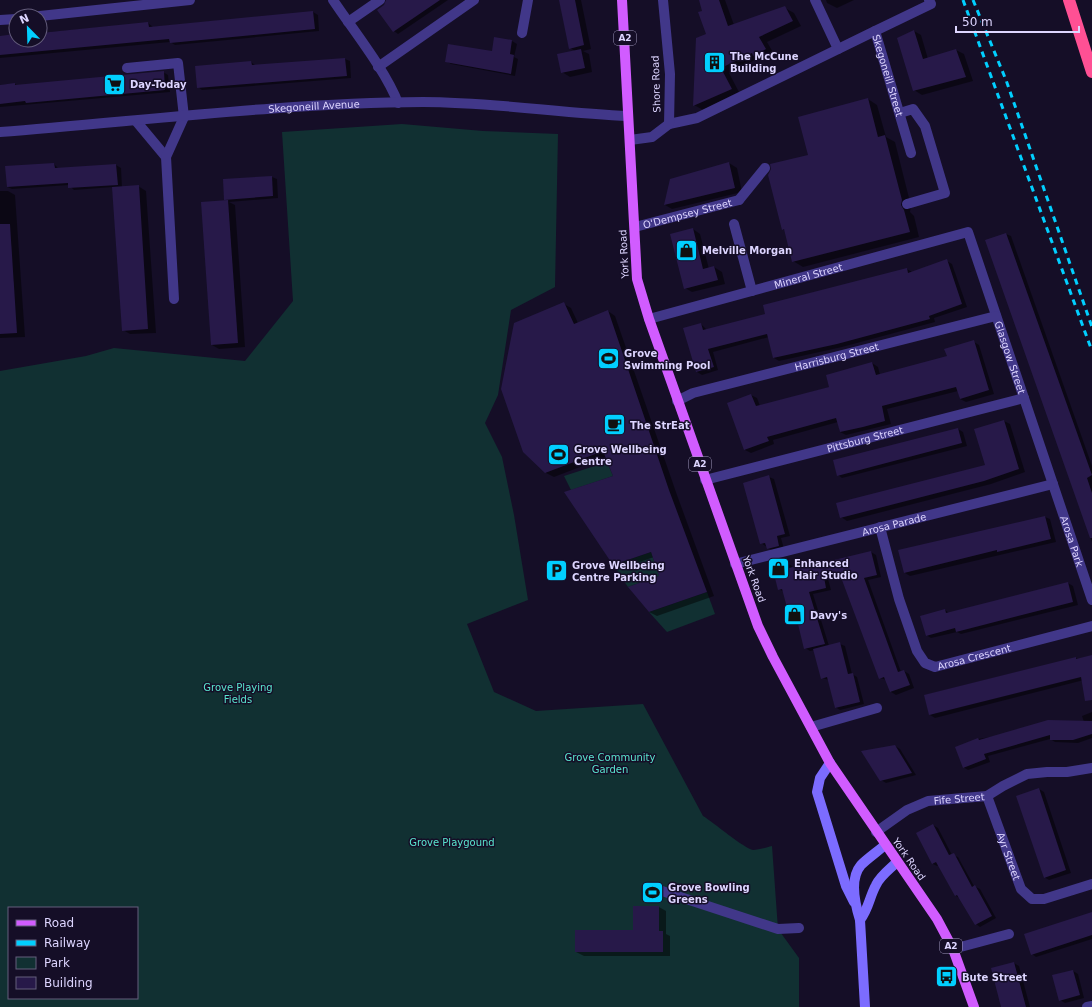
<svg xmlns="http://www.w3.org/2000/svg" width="1092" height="1007" font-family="'DejaVu Sans',sans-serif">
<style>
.green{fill:#113032;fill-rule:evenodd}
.shadow{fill:#0007}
.building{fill:#271949}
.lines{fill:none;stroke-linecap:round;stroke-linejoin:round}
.service{stroke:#413789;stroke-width:10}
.minor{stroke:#413789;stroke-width:10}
.tertiary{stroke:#413789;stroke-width:10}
.secondary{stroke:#7c6cff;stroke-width:10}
.primary{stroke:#d15cff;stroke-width:10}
.motorway{stroke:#ff5094;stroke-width:12}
.rail{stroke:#01cfff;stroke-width:3;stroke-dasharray:6 5;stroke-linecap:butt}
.labels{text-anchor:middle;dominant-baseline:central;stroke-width:3;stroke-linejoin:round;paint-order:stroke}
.shield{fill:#150e27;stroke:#a199be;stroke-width:1}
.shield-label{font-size:9px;font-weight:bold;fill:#ddd5ff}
.poi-label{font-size:10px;font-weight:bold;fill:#ddd5ff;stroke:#150e27;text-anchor:start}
.street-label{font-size:10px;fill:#ddd5ff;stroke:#150e27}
.park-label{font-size:10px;fill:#5ae6cf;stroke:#150e27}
</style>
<rect width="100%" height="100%" fill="#150e27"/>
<g class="green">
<path d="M402,124l81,7 75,3 -3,153 -44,23 -13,85 -13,28 17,34 12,58 14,85 -61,24 27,68 42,19 107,-7 60,112c10,6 42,33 50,34 6,0 14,-3 19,-4l6,83 21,29v49h-799v-636l86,-15 28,-8 131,13 48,-60 -11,-169zM9,908h128v90h-128z"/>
<polygon points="607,462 613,476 571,490 564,476"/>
<polygon points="651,552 659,576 628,587 613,565"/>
<polygon points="707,592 715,614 667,632 649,612"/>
</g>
<g class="shadow">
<polygon points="386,0 448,0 398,34 394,31"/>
<polygon points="560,0 581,0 591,49 583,51 589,54 592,72 570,77 562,72 575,51 570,48"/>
<polygon points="701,0 725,0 734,25 785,8 794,13 801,26 767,42 774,54 762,60 759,58 729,73 740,94 703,110 694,105 697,38 707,35"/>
<polygon points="826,0 854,0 837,8 827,3"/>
<polygon points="313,12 318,15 319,31 175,45 170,42 0,58 0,37 16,36 16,40 40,40 40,33 148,23 153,27"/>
<polygon points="914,31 921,35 928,59 956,50 964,54 973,81 922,95 914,90"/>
<polygon points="512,41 517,44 514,57 518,59 515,76 451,64 446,61 493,52"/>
<polygon points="345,59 350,61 351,78 202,90 198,87 251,62 256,66"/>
<polygon points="163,72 168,75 170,92 0,107 0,85 15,84 18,86"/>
<polygon points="868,99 877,105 886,137 895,142 911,206 910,212 914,216 919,237 803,267 793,261 786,231 783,229 772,170 809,155"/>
<polygon points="729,163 737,168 742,192 672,209 665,205 671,180"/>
<polygon points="54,164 59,169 116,165 121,168 122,188 138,186 146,191 156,333 130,334 123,330 113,187 74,190 69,185 12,189 7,187"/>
<polygon points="272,177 277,179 278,198 229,202 235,205 245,347 219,349 212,345 202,203 229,201 225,199"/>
<polygon points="0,191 8,191 15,195 25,337 0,338"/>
<polygon points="693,229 700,234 709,269 714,267 722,272 725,284 692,292 685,288"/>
<polygon points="1006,234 1011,236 1092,466 1092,542 1071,481"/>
<polygon points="947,261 952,264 967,307 934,318 935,322 842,347 779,361 774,358 769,337 713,352 718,370 702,375 697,372 701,324 707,330 766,315 907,269 912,272"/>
<polygon points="564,304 571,308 578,323 608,311 615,316 677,495 714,596 657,616 649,612 660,577 654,557 622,568 614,564 614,477 606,457 554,477 546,473"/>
<polygon points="974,342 979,345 994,394 966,402 960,399 958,391 887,409 891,424 846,435 840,432 838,422 773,440 774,444 751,453 745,450 751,395 757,398 760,406 830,387 872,363 878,367 880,375 948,357"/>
<polygon points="1004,421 1010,424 1025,472 991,484 847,521 841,517 986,466"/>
<polygon points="958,429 963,432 967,446 842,478 838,475 834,461"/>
<polygon points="769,477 774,479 790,536 781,538 784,549 773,551 761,543"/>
<polygon points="1045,517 1050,519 1056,542 910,576 905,573 900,551"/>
<polygon points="871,552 876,555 881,577 868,580 901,672 904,671 909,674 914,688 896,695 891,692 887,680 880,678 842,575 828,579 831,590 813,594 829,646 840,644 845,646 852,674 857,677 864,704 840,710 835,707 829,680 822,678 815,650 810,651 805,648 799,624 792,621 784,592 779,589 782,560 792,566 793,568 800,566 804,568"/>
<polygon points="1068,583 1073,586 1078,605 961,634 957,632 931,638 926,635 945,610 949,613"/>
<polygon points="1092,657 1092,680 1084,680 935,718 930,715 1076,658 1079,659"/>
<polygon points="1092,712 1092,738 1078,743 1055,742 1050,739 988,756 990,762 968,770 963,767 978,739 1084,722 1082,716"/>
<polygon points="895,746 900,749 916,775 886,783 881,780"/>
<polygon points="1039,789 1044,792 1071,873 1049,880 1044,877"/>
<polygon points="933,825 938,828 952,855 958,857 974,886 980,889 996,918 980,927 976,924 961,899 956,896 939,865 937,866 933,864"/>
<polygon points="659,907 666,911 666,934 670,936 670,956 584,956 576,952 634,931"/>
<polygon points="1092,913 1092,939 1036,957 1032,954"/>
<polygon points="1014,963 1019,966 1030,1007 1002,1007"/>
<polygon points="1073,971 1078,974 1084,998 1065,1003 1060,1000"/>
</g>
<g class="building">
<polygon points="386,0 440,0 393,32 377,10 384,5"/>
<polygon points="559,0 575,0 584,45 569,49"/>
<polygon points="699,0 719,0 728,26 785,6 793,21 759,37 766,49 753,56 752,53 721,68 732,89 693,106 696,38 706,34 698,12 702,11"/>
<polygon points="313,11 315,29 170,43 169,39 0,55 0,36 15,34 16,40 40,40 40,33 148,22 149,27"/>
<polygon points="914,30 923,59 956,49 966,77 913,91 897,38"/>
<polygon points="494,37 512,40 510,54 514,55 511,74 445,62 448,44 492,51"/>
<polygon points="581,49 585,68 561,73 557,54"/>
<polygon points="345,58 347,76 197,88 195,66 251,61 252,65"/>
<polygon points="164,71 165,90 26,103 25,101 0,104 0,85 15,83 15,85"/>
<polygon points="868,98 878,137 885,135 902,200 901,205 904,210 910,232 792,262 784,229 782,230 768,175 771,169 770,164 808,155 798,117"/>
<polygon points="729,162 735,188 664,205 670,179"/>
<polygon points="54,163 55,168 116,164 118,185 68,188 68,183 7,187 5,166"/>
<polygon points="272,176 273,196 224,200 223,179"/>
<polygon points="139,185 148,329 122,331 112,187"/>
<polygon points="228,200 238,343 211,345 201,202"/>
<polygon points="0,224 10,224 17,333 0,334"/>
<polygon points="693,228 703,269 714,266 718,280 684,289 670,234"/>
<polygon points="1006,233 1092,475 1087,478 1092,493 1092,538 1090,538 985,240"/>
<polygon points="947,259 962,304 929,316 930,319 837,344 773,358 767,334 708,349 714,367 696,372 683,328 701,323 703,330 765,314 763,305 907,268 908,273"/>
<polygon points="564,302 574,324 608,310 669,490 707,592 649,612 628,587 659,576 651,552 613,565 564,492 613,476 603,451 545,473 523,452 501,389 514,323"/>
<polygon points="974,340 989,390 960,399 956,387 882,406 885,421 863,427 840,432 836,418 767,437 769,441 744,450 727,403 751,394 756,406 829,387 826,375 872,362 876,375 947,356 944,349"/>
<polygon points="1004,420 1019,469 984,481 840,518 836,503 985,465 974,429"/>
<polygon points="958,428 962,443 837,476 833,460"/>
<polygon points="769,475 785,534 777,536 779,546 767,549 765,543 760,544 743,483"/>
<polygon points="1045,516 1051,539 997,552 997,550 904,573 898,550"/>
<polygon points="871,551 877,575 864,578 898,672 904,670 910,685 890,692 884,677 879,679 839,572 824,577 826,588 809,592 825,644 804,649 797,620 791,622 782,589 778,590 771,562 782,559 783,563 787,562 789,568 800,565 801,568"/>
<polygon points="1068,582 1073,602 956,632 955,628 926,636 920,616 945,609 946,613"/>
<polygon points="840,642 848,674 853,673 860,702 835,708 827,677 821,679 813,649"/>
<polygon points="1092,655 1092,700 1085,701 1081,677 929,715 924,695 1076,657 1076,659"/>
<polygon points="1048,720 1092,721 1092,734 1073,740 1050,740 1050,735 984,754 986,759 963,768 955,747 978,738 979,740"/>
<polygon points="895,745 912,773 880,781 861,751"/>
<polygon points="1039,788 1066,870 1044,878 1016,796"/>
<polygon points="933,824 949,855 954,853 972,887 975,885 992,916 975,925 957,895 955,896 936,862 932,864 916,833"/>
<polygon points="633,906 659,906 659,931 663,931 663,952 575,952 575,930 633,930"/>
<polygon points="1092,912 1092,935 1031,955 1024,934"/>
<polygon points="1014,962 1026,1007 1001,1007 991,968"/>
<polygon points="1073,970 1080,995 1059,1001 1052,975"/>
</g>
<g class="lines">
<g class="service">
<polyline points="815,0 838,49"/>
<polyline points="348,22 380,0"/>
<polyline points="875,31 931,4 929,0"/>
<polyline points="127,68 178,63 184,117"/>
<polyline points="900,113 913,109 925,126 945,193 907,204"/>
<path id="s1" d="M669,124l28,-6 178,-87 36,122"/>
<polyline points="630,140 652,137 669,124 670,74 663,0"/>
<polyline points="739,200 765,168"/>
<polyline points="734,224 752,291"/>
<polyline points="811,727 877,708"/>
<polyline points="659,890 778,929 799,928"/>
</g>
<g class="minor">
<path d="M333,0c20,30 53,71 65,103"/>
<polyline points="40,16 190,0"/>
<polyline points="0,20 16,19"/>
<polyline points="522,33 528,0"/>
<polyline points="378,67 474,0"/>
<polyline points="136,121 166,157"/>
<path id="s2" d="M635,227l104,-27"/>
<polyline points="174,299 166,157 184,117"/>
<path id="s3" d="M649,319l319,-87 124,368"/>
<path id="s4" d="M677,401l16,-8 303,-77"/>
<path id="s5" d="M705,480l319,-82"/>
<path id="s6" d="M880,527l19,72 18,52 8,12 10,4 157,-41"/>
<path id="s7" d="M735,564l318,-80"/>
<path id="s8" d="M987,796l34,93 11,10h12l48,-15"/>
<path id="s9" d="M876,832l31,-22 21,-9 59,-5 16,-10 24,-12 20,-2h20l25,-4"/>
<polyline points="953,949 1009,934"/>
<polyline points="1087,1007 1092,1006"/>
</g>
<path class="tertiary" id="s10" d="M0,132c141,-11 282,-29 423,-30 69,0 137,11 205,14"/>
<g class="secondary">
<polyline points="830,763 820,778 817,792 846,886 854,902"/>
<path d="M860,920c9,-12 9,-22 16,-35 4,-9 14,-16 21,-23"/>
<path d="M865,1007l-5,-87c-5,-16 -11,-41 1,-55 7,-7 16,-13 24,-20"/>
</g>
<polyline class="primary" points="622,0 637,279 649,319 758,626 773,657 830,763 937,919 953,949 974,1007"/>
<polyline class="motorway" points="1069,0 1092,72"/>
<g class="rail">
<polyline points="963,0 1092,351"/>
<polyline points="973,0 1006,80 1092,327"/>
</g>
</g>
<defs>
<symbol id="building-square" viewBox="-11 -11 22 22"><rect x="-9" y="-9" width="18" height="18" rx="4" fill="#01cfff" stroke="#150e27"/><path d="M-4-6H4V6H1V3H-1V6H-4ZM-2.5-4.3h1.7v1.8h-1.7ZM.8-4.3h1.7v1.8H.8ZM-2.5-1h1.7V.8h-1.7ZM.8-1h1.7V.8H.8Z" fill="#111"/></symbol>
<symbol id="supermarket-square" viewBox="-11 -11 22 22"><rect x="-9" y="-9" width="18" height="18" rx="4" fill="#01cfff" stroke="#150e27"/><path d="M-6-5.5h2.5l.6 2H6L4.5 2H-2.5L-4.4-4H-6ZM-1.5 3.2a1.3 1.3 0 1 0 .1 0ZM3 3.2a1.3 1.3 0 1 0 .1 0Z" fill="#111"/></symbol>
<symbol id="shop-square" viewBox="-11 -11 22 22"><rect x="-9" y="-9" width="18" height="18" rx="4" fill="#01cfff" stroke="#150e27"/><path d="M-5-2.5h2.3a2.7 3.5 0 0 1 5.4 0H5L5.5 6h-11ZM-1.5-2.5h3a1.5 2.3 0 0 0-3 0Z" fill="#111"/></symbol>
<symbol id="stadium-square" viewBox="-11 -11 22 22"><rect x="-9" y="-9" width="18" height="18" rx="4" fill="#01cfff" stroke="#150e27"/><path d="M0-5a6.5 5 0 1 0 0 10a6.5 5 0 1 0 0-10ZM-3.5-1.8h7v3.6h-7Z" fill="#111"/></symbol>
<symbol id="cafe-square" viewBox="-11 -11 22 22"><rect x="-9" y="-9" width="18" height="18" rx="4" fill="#01cfff" stroke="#150e27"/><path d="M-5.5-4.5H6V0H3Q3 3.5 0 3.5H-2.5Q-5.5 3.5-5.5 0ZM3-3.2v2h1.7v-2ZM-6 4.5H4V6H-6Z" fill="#111"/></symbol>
<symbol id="parking-square" viewBox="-11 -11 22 22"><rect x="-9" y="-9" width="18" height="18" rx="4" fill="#01cfff" stroke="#150e27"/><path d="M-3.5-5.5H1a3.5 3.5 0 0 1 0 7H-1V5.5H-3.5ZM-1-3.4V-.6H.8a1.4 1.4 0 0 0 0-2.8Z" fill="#111"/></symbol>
<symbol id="bus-square" viewBox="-11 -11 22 22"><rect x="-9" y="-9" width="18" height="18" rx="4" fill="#01cfff" stroke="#150e27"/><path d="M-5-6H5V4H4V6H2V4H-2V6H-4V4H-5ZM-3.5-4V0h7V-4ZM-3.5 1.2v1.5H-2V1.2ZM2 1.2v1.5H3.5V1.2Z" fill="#111"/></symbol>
</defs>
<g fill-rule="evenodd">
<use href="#building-square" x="702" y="50" width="25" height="25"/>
<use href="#supermarket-square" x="102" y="72" width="25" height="25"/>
<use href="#shop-square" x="674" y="238" width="25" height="25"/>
<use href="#stadium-square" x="596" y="346" width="25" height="25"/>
<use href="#cafe-square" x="602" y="412" width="25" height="25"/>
<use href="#stadium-square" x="546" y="442" width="25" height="25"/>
<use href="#shop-square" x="766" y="556" width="25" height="25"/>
<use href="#parking-square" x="544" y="558" width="25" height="25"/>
<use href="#shop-square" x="782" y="602" width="25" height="25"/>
<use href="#stadium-square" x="640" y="880" width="25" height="25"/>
<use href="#bus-square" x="934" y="964" width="25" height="25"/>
</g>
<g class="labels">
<g class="shield">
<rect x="614" y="31" width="22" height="14" rx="3"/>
<rect x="689" y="457" width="22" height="14" rx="3"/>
<rect x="940" y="939" width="22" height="14" rx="3"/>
</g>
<g class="shield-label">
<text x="625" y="38">A2</text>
<text x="700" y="464">A2</text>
<text x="951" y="946">A2</text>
</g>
<g class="poi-label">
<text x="730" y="56">The McCune<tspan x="730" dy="12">Building</tspan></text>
<text x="130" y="84">Day-Today</text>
<text x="702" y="250">Melville Morgan</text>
<text x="624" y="353">Grove<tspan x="624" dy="12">Swimming Pool</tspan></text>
<text x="630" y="425">The StrEat</text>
<text x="574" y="449">Grove Wellbeing<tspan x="574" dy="12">Centre</tspan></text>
<text x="794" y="563">Enhanced<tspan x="794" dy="12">Hair Studio</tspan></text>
<text x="572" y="565">Grove Wellbeing<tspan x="572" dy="12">Centre Parking</tspan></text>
<text x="810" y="615">Davy's</text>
<text x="668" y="887">Grove Bowling<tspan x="668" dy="12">Greens</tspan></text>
<text x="962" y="977">Bute Street</text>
</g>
<g class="street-label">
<text stroke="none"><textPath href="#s1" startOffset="273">Skegoneill Street</textPath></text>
<text transform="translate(656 84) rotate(-92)">Shore Road</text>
<text stroke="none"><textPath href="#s10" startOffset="315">Skegoneill Avenue</textPath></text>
<text stroke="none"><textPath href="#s2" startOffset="54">O'Dempsey Street</textPath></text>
<text transform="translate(624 254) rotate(-93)">York Road</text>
<text stroke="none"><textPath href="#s3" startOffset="165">Mineral Street</textPath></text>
<text stroke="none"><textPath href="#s4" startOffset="166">Harrisburg Street</textPath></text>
<text stroke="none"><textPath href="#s3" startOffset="463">Glasgow Street</textPath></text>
<text stroke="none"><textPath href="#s5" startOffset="165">Pittsburg Street</textPath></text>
<text stroke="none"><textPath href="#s7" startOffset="164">Arosa Parade</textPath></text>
<text stroke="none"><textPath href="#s3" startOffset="657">Arosa Park</textPath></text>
<text transform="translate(754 579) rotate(70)">York Road</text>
<text stroke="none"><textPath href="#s6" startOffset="195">Arosa Crescent</textPath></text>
<text stroke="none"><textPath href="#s9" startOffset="92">Fife Street</textPath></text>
<text stroke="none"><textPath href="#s8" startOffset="64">Ayr Street</textPath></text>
<text transform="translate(909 859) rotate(55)">York Road</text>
</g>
<g class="park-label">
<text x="238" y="687">Grove Playing<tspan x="238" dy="12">Fields</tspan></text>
<text x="610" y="757">Grove Community<tspan x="610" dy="12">Garden</tspan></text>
<text x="452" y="842">Grove Playgound</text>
</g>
</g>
<rect x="8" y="907" width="130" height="92" fill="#150e27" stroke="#655e7d"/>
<rect x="16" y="920" width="20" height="6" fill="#d15cff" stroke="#655e7d"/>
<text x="44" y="927" font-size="12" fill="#ddd5ff">Road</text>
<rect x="16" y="940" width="20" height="6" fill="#01cfff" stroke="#655e7d"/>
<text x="44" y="947" font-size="12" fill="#ddd5ff">Railway</text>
<rect x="16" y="957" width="20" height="12" fill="#113032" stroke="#655e7d"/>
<text x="44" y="967" font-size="12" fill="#ddd5ff">Park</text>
<rect x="16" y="977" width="20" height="12" fill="#271949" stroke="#655e7d"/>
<text x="44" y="987" font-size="12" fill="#ddd5ff">Building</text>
<g transform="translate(28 28) rotate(337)"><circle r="19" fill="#150e27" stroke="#655e7d"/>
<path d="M0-3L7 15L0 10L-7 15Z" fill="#01cfff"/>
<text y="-6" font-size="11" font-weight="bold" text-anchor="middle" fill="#ddd5ff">N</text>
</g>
<path d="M956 26v6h123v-6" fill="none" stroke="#ddd5ff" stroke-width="2"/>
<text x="962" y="26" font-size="12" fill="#ddd5ff" stroke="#150e27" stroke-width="3" paint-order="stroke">50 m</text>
</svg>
